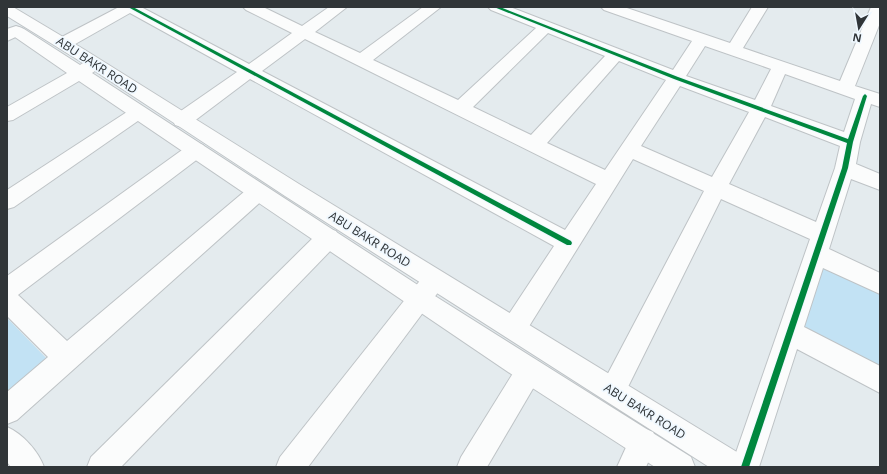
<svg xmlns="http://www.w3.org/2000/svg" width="887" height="474" font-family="'Open Sans',sans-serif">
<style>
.green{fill:#c2e2f4}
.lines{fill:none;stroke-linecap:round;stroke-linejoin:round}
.minor-casing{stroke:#bec3c6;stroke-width:2}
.major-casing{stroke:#bec3c6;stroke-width:2}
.minor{fill:#fbfcfc;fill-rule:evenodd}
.major{fill:#fbfcfc;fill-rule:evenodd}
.cycleway-casing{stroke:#eff8ff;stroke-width:2}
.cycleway{fill:#00873e;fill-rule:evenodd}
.labels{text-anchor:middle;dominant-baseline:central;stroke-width:3.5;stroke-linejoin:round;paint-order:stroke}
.street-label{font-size:12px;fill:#303538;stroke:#eff8ff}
</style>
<rect width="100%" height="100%" fill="#e4ebee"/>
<g class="green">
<polygon points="816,254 880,284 880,380 790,332"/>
<polygon points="7,318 49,361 7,396"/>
</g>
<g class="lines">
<defs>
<g id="minor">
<path d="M119,7h22l108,57 43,-31 -46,-23 -3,-3h20l39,19 27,-19h18l-32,25 45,21 63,-46h18l-68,53 85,40 78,-72 -45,-18 -3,-3h22l163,63 19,-29 -88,-31 -3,-3h23l106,36 22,-36h16l-25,41 97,33 31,-74h9v16l-25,63 25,8v13l-9,-3 -11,38 -4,22 24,10v16l-29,-11 -22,70 51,24v21l-57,-26 -19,59 76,39v27l-83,-44 -38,118h-28l79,-228 -89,-40 -99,200 -9,4 -9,-4 -4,-9 4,-9 100,-190 -71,-32 -110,177 -9,4 -9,-4 -3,-8 3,-8 49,-74 -304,-167 -61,46 -7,2 -7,-2 -2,-5 2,-5 62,-43 -107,-59 -60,34 -6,1 -6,-1 -2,-4 2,-4zM548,33l57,23 -74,79 -58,-28zM305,39l291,145 -31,46 -303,-159zM705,46l66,23 -16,31 -69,-24zM619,61l47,19 -61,90 -58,-27zM785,74l70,25 -11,33 -73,-26zM680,86l69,26 -37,65 -71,-31zM765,117l75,29 -5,22 -19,54 -87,-38z"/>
<polygon points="16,26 22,28 24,31 22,34 7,41 7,29"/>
<polygon points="139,106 145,108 148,112 145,116 14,207 7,209 7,190 133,108"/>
<polygon points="196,143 203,145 206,150 203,155 18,295 67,341 251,186 258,184 265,186 268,192 265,198 17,420 7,424 7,392 48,357 7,316 7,276 189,145"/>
<polygon points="328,229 336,231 339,238 336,245 121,467 87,467 91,457 320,231"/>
<polygon points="434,270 442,273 446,280 442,287 308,467 276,467 280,457 426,273"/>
<polygon points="529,358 538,362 542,371 538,380 487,467 457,467 461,457 520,362"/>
<path d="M7,427c16,7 31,24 37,40h-33l-4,-5z"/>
<polygon points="643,428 653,432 657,442 646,467 617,467 633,432"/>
</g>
<polygon id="major" points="7,7 13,7 85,50 299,184 745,457 749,467 709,467 285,196 95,71 92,73 427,291 691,457 695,467 655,467 520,380 79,81 13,120 7,121 7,107 67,73 12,35 10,32 12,29 18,27 24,29 80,65 83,63 7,16"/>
</defs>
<use href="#minor" class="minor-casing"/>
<use href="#major" class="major-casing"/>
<use href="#minor" class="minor"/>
<use href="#major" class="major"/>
<defs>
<g id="cycleway">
<polygon points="128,7 133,7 571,241 572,243 571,245 567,245"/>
<polygon points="494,7 500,7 678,77 848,139 863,96 865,94 867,96 853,142 848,168 749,467 741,467 842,168 847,143 674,79"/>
</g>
</defs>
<use href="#cycleway" class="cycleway-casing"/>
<use href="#cycleway" class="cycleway"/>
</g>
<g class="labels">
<g class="street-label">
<text transform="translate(97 65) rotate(33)">ABU BAKR ROAD</text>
<text transform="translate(370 239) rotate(32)">ABU BAKR ROAD</text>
<text transform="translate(645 411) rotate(32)">ABU BAKR ROAD</text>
</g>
</g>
<rect width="887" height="474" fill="none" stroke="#303538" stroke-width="16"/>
<g transform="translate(859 28) rotate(191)" stroke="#eff8ff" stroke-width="3" paint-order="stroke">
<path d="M0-3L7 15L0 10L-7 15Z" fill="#303538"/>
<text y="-6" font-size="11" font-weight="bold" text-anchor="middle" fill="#303538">N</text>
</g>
</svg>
